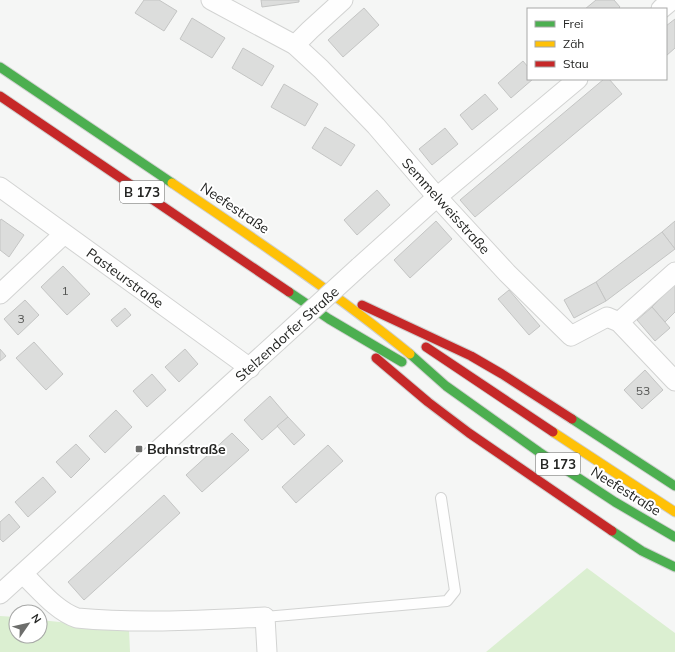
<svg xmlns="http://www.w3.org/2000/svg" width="675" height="652" font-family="Mulish,sans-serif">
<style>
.green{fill:#dbefd1}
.building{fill:#dcdddc;stroke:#c4c5c4}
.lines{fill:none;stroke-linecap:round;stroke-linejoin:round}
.lane-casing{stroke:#d2d3d2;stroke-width:12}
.street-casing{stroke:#d2d3d2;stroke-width:21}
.fast-casing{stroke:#cfd0cf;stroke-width:11}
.slow-casing{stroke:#cfd0cf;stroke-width:11}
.jam-casing{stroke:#cfd0cf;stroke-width:11}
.lane{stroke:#fefefe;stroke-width:10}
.street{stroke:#fefefe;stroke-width:19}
.fast{stroke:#4caf50;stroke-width:9}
.slow{stroke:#ffc107;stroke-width:9}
.jam{stroke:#c62828;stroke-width:9}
.street-bridge-casing{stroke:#d2d3d2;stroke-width:21;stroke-linecap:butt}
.street-bridge{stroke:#fefefe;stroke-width:19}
.poi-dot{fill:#6d6e6c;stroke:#fff;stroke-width:1.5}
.labels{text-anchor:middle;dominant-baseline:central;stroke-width:4;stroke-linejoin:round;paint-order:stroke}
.number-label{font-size:12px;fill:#545553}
.shield{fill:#fff;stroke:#666665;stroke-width:1}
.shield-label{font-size:13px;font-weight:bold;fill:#242523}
.street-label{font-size:14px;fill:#242523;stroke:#fff}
.poi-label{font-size:14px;font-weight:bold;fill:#242523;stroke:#fff;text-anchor:start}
</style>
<rect width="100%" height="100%" fill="#f5f6f5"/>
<g class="green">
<polygon points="587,568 675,633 675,652 486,652"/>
<polygon points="0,616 16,617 16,636 40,636 40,620 129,629 130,652 0,652"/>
</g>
<g class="building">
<polygon points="144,0 159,0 177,11 164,31 135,13"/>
<polygon points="261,0 299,0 299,2 262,7"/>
<polygon points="596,0 614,0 620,7 618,9 585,9"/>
<polygon points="364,8 379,25 343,57 328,40"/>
<polygon points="192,18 225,38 212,58 180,39"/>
<polygon points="675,19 675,48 666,56 666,26"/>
<polygon points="243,48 274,66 262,86 232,68"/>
<polygon points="523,61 528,67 528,79 533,79 511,98 498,83"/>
<polygon points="604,79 609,79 622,94 475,217 460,200"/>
<polygon points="284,84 318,104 305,126 271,107"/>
<polygon points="485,94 498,109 472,130 460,115"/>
<polygon points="325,127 355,145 341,166 312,148"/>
<polygon points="445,128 458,144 432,165 419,149"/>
<polygon points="377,190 390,205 357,235 344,220"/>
<polygon points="1,219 24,235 9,257 0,250 0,221"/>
<polygon points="436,221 452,239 410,278 394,260"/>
<polygon points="675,221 675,249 662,232"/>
<polygon points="662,232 675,249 606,301 596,282"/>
<polygon points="63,266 90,294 67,315 41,287"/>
<polygon points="596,282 606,301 574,318 564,300"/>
<polygon points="675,284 675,312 665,322 652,307"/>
<polygon points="509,290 540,326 529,335 498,299"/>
<polygon points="25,300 39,315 18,335 4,319"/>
<polygon points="652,307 670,328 655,341 637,320"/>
<polygon points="125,308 131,315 117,327 111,320"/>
<polygon points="34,342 63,374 46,390 16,358"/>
<polygon points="0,349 6,356 0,361"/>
<polygon points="185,349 198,364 179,382 165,367"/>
<polygon points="645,370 663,390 642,409 624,390"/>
<polygon points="152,374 166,390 147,407 133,391"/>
<polygon points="270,396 288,417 262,440 244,420"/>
<polygon points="116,410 132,427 105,453 89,436"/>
<polygon points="288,417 305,435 294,445 277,426"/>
<polygon points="232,433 249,450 202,492 186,475"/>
<polygon points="76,444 90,459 71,478 56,462"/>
<polygon points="328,445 343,461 296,503 282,487"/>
<polygon points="43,477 56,492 28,517 15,502"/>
<polygon points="164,495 180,513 84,600 68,582"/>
<polygon points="9,514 20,527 3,542 0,539 0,522"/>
</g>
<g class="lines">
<defs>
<polyline id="lane" points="265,617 447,601 455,591 441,498"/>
<g id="street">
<polyline points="211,0 295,45 321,69 376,126 437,197 507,273 571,336 607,317 619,322 675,381"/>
<polyline points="661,9 672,0"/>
<polyline points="295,45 310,30 343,0"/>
<polyline points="0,187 250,368"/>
<polyline points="359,267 437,197 578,79"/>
<polyline points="0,294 64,234"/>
<polyline points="619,322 675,272"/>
<path d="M23,574c16,15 33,37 54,44 63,6 125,2 188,-1l2,35"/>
<polyline points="0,594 278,341"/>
</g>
<g id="fast">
<polyline points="0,67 172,183"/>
<polyline points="289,292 329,319 402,362"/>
<polyline points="410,354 446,386 539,452 615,502 675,537"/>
<polyline points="572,419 675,486"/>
<polyline points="612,531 642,551 675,567"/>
</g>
<g id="slow">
<path d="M172,183c81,55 162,109 238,171"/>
<polyline points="553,432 675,512"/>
</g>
<g id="jam">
<polyline points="0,96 289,292"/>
<polyline points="362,305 471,356 502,374 572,419"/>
<polyline points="426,347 553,432"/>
<polyline points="376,358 428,402 469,433 612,531"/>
</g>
</defs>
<use href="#lane" class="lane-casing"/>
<use href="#street" class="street-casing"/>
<use href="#fast" class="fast-casing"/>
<use href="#slow" class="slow-casing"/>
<use href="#jam" class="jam-casing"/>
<use href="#lane" class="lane"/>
<use href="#street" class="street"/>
<use href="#fast" class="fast"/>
<use href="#slow" class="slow"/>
<use href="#jam" class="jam"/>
<defs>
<polyline id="street-bridge" points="278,341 359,267"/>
</defs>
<use href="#street-bridge" class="street-bridge-casing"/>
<use href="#street-bridge" class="street-bridge"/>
</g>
<rect class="poi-dot" x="135" y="445" width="8" height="8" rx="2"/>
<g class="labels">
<g class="number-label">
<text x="65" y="290">1</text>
<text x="21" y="318">3</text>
<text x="643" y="390">53</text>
</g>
<g class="shield">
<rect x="120" y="181" width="44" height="22" rx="3"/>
<rect x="536" y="453" width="44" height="22" rx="3"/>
</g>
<g class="shield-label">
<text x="142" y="192">B 173</text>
<text x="558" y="464">B 173</text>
</g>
<g class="street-label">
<text transform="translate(446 206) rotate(48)">Semmelweisstraße</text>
<text transform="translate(235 208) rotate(34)">Neefestraße</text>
<text transform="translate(125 278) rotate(36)">Pasteurstraße</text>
<text transform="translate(287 334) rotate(-42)">Stelzendorfer Straße</text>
<text transform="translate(626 491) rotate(32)">Neefestraße</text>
</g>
<g class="poi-label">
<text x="147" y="449">Bahnstraße</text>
</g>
</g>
<rect x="527" y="8" width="140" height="72" fill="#ffffff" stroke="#a7a8a7"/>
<rect x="535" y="21" width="20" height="6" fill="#4caf50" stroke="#a7a8a7"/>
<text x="563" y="28" font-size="12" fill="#242523">Frei</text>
<rect x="535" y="41" width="20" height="6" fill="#ffc107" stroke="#a7a8a7"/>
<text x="563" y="48" font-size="12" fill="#242523">Zäh</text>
<rect x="535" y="61" width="20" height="6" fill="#c62828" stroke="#a7a8a7"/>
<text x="563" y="68" font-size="12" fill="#242523">Stau</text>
<g transform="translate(28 624) rotate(56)"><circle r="19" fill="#ffffff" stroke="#a7a8a7"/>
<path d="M0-3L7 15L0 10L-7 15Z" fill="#6d6e6c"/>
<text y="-6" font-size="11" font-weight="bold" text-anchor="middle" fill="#242523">N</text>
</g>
</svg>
